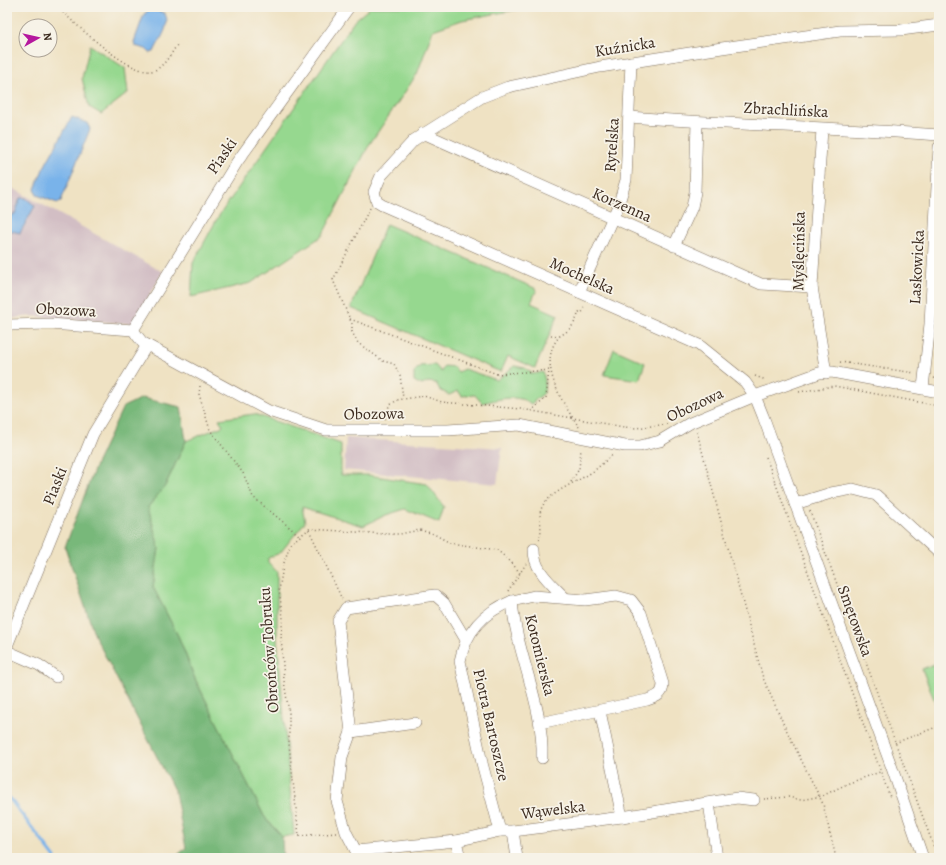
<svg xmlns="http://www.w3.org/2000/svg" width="946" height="865" font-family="Alegreya,serif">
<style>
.industrial{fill:#d2bec4}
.green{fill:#96d88f;stroke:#688156}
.forest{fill:#78b87a;stroke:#5a714c}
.water{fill:#79b3ea;stroke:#5a6e84}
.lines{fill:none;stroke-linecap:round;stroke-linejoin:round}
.stream{stroke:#79b3ea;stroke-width:3}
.minor-casing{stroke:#7a6a58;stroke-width:12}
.path{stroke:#7a6a58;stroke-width:1.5;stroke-dasharray:1 3;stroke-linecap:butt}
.minor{stroke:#fff;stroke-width:11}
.labels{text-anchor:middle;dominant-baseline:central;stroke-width:3.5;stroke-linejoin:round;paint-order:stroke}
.street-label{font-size:16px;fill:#3b2a1e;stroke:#f7f3e8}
</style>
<rect width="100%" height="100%" fill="#f7f3e8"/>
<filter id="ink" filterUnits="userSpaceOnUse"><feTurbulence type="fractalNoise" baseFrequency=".025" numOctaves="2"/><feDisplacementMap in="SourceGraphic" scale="8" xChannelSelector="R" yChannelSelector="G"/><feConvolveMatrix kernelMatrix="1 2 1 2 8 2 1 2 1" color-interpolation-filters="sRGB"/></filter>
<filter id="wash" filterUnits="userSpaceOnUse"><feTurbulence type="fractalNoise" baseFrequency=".012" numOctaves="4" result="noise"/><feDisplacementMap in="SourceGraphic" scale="16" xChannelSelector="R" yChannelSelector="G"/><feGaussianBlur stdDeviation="0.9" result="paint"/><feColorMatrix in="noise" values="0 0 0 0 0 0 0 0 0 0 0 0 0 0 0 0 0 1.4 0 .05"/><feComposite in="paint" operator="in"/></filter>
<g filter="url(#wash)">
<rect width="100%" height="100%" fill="#efe2c3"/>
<g class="industrial">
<polygon points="7,185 163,272 133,324 31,316 7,319"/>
<polygon points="346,438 502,448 497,484 344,470"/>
</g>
<g class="green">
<polygon points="371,7 531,7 462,20 433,30 417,74 369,145 322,236 251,283 191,297 193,263 218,217 355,20"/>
<polygon points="90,45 125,68 128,93 101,114 89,107 82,78"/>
<polygon points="386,224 537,289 531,303 558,315 535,368 508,356 501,372 351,308"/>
<polygon points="614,349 645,363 639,380 604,375"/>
<path d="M435,365l6,7 3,-6 10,1 4,5 6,-3 33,11 17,-14 11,2 8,6 10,-2 2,9 -1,12 -13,11c-14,-11 -33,-4 -49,-1l-7,-8 -13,1 -4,-5 -9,4 -9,-5 -4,-7 -8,-1 -6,3 -8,-4v-9l6,-6z"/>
<polygon points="254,414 341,444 341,475 368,475 427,484 444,507 439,523 405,509 386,515 363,526 302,507 305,522 280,553 268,558 268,562 277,572 277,637 294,835 282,837 264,816 195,679 179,638 153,587 159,548 148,507 165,486 186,441 223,426 219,419"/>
<polygon points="939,662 939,706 937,707 922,669"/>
</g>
<polygon class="forest" points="142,398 181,407 186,441 165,486 148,507 159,548 153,587 179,638 195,679 264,816 282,837 283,858 174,858 186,848 175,792 95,636 65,547 97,462 123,407"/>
<g class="water">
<path d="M148,7l16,6c9,10 -6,29 -10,39l-4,1 -4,-4 -11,-3 -1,-4 10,-28 3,-2z"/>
<polygon points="72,117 87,123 90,129 61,201 57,203 37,195 35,189 43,169"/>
<polygon points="20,198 26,198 35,206 20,233 7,230 7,229 11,215 15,214"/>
</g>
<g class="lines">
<polyline class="stream" points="7,795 55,858"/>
</g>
</g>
<g filter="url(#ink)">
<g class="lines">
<defs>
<g id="minor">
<path d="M630,117c103,8 206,10 309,18"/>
<polyline points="822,129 812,287 826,373"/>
<polyline points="423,133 761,284 812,287"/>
<polyline points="674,246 692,207 695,192 697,122"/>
<polyline points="579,292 618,206 626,180 631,62"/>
<polyline points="7,325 50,324 133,330 142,342 147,345 269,411 326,430 448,430 519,425 625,446 640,446 660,441 690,423 755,396 819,373 832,372 939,392"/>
<polyline points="133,330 237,162 349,7"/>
<polyline points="923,388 930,324 939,147"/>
<polyline points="795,504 831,493 853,489 876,495 939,553"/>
<path d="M534,549c-1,21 18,35 31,49"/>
<polyline points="7,646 93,434 147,345"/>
<polyline points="7,651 39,665 56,677"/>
<polyline points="600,711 622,817"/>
<path d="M540,723l107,-23c9,-3 16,-5 16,-16l-22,-71 -10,-13 -15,-4 -31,4 -51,-4 -22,5c4,53 32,103 30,157"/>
<polyline points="351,732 415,723"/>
<polyline points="709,803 717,858"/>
<path d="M500,831l-18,-68 -22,-102c6,-31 24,-49 52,-60"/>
<polyline points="513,831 517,858"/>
<polyline points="456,841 460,858"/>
<polyline points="356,851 456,841 500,831 513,831 622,817 737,798 754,800"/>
<polyline points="356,851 346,832 337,801 342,757 351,732 338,621 346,608 435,595 444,603 466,640"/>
<polyline points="923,858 892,768 763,416 755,396 745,382 699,345 382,205 377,202 374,192 381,176 414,140 482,97 508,87 600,67 722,48 840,31 901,30 939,25"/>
</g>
</defs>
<use href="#minor" class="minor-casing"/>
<g class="path">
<path d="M57,7c17,15 76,73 98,63 9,-4 16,-16 22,-25"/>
<polyline points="370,208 333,280 352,324 352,332 358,343 383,361 394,364 400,375 403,398"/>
<polyline points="350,319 497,374 550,370"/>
<polyline points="551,335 559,336"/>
<polyline points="840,362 915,373"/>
<polyline points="755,376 766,380"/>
<polyline points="934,378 939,380"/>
<polyline points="200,386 199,394 210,430 243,473 253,497 300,536"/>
<polyline points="799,392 834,386 939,406"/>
<polyline points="531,411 546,398 549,370"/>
<polyline points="385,419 389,406 397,400 424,396 442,402 521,409 624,427 636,428 668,424"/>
<path d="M579,427c-16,-23 -43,-64 -20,-90 1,-2 5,-3 7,-5 7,-5 10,-12 13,-20l3,1 3,-7"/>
<polyline points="697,432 763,678 784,725 823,804 836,858"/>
<polyline points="766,457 890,797"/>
<polyline points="571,482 579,469 581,449"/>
<polyline points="810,511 938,858"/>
<polyline points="309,530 342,599"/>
<path d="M539,540c5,-12 -2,-23 3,-33 7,-15 40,-27 53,-37 6,-5 12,-11 19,-16"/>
<polyline points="508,591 526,564"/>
<polyline points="895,743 939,726"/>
<polyline points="764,799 788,797 801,800 822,796 849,783 880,772"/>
<polyline points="336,833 299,836 289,744 289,713 284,681 281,636 283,617 279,591 283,566 290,544 309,529 386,534 400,534 420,530 434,534 450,543 497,550 511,562 520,573"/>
</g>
<use href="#minor" class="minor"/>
</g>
</g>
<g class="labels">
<g class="street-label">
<text transform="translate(625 47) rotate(-9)">Kuźnicka</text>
<text transform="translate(786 110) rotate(3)">Zbrachlińska</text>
<text transform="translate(612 145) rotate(-86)">Rytelska</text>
<text transform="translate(222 156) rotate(-56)">Piaski</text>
<text transform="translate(622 205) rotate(24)">Korzenna</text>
<text transform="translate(799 251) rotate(-89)">Myślęcińska</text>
<text transform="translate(917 267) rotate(-87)">Laskowicka</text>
<text transform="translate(582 276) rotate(24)">Mochelska</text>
<text transform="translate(66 310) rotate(3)">Obozowa</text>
<text transform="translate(695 405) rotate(-25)">Obozowa</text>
<text transform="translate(374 414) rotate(-1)">Obozowa</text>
<text transform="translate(55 486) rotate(-68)">Piaski</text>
<text transform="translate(855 621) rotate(70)">Smętowska</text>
<text transform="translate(269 650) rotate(-94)">Obrońców Tobruku</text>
<text transform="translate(540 655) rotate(76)">Kotomierska</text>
<text transform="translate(491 725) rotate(77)">Piotra Bartoszcze</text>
<text transform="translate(553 810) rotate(-7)">Wąwelska</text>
</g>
</g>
<rect width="946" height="865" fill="none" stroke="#f7f3e8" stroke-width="24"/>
<g transform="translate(38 38) rotate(82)"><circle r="19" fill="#f7f3e8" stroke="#aca397"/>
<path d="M0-3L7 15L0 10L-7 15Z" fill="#b5179e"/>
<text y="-6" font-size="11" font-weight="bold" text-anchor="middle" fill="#3b2a1e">N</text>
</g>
</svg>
